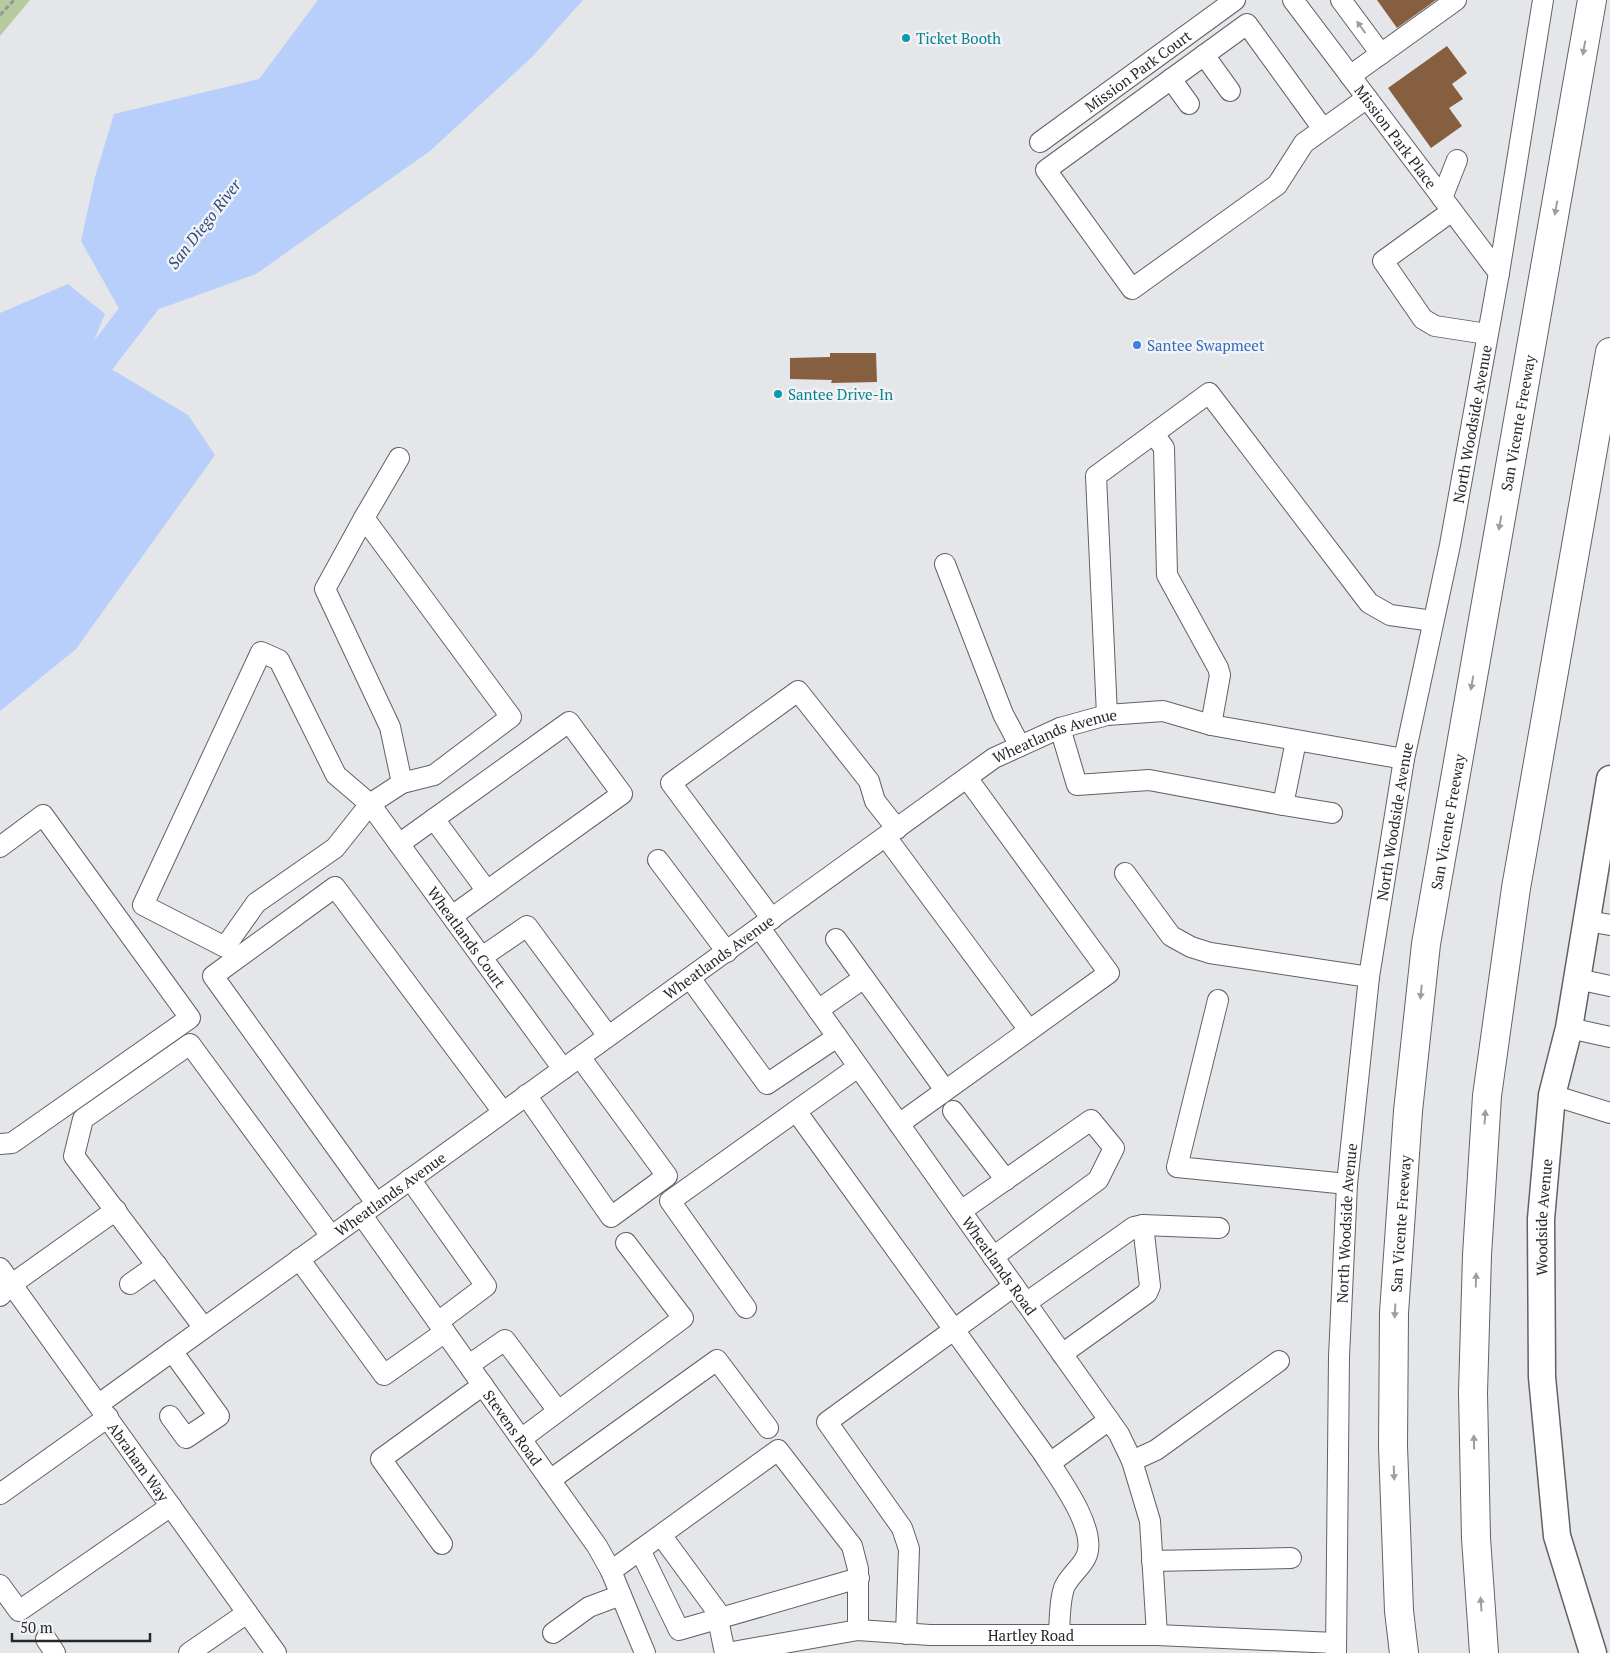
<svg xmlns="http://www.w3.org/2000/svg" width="1610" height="1653" font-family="'PT Serif',serif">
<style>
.green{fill:#b6ca9e}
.water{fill:#b8cffb}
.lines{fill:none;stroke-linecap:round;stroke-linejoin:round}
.river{stroke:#b8cffb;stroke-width:32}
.building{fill:#855f40}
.minor-casing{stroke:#606265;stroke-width:22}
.major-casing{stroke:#606265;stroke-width:29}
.highway-casing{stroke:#606265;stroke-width:30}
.path{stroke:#949698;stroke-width:3;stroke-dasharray:5 2.5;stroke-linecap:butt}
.minor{stroke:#fff;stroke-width:20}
.major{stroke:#fff;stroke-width:26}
.highway{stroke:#fff;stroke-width:28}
.oneway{fill:#9e9e9f}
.culture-dot{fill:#0f9aa8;stroke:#f1f3f6;stroke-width:2}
.shop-dot{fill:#3f7fe0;stroke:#f1f3f6;stroke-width:2}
.labels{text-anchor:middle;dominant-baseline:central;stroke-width:5;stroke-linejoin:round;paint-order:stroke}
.culture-label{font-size:15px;fill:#0d838f;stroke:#f1f3f6;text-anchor:start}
.street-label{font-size:15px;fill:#272829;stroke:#f1f3f6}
.shop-label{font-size:15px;fill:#366cbe;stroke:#f1f3f6;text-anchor:start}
.water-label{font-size:16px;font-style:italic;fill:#304a81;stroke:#f1f3f6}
</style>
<rect width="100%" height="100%" fill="#e4e6e9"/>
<polygon class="green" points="0,0 30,0 0,36"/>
<g class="water">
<polygon points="318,0 583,0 532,57 430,151 256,274 126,321 81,241 95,177 114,114 259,79"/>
<polygon points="68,284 105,314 88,355 188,415 215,455 76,649 0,711 0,313"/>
</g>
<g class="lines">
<polyline class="river" points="71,397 157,285"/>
</g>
<g class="building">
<polygon points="1377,0 1436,0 1397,28"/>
<polygon points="1447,46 1467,73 1452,84 1463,99 1449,108 1462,126 1431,148 1388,88"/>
<polygon points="830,353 876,353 877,382 831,383 832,380 790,379 790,358 830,357"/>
</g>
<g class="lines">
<defs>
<g id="minor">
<path id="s1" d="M1293,0l206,273"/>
<polyline points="1341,0 1381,54"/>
<polyline points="1204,55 1230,91"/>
<polyline points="1350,76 1456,0"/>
<polyline points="1171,79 1189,104"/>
<polyline points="1323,129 1247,24 1046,170 1132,289 1277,185 1304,143 1367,98"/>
<path id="s2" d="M1040,142l195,-142"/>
<polyline points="1442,198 1457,160"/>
<polyline points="1452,211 1383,261 1423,319 1435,326 1487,334"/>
<polyline points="1154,434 1164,448 1167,575 1218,668 1220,675 1211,725"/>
<polyline points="399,458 364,518 511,717 434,775 402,783"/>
<path id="s3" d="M364,518l-39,71 65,138 12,56 -32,21 -35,44 -79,55 -31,44 -82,-42 118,-253 18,8 57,115 34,29 193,265"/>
<polyline points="945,564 1003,714 1020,746"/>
<polyline points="1107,715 1096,476 1209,393 1369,603 1390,615 1433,621"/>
<polyline points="1060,728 1077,785 1149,780 1283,805"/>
<polyline points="1296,741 1283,805 1332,813"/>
<polyline points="434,819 487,891"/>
<polyline points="886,837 1029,1030"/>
<polyline points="399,844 569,722 622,794 452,916"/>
<polyline points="0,847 43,815 190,1018 12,1143 0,1144"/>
<polyline points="658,860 727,952"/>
<polyline points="1125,873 1171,936 1191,947 1210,953 1369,977"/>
<polyline points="772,919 671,783 798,691 869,781 875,801 897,829"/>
<polyline points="1588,921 1610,925"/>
<path id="s4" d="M760,928l359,506 13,27 18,60 7,114"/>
<polyline points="836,939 945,1090"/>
<polyline points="482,957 527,926 608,1036"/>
<polyline points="690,978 767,1084 837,1037"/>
<polyline points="1577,979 1610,986"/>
<polyline points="1218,1000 1177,1167 1347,1184"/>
<polyline points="818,1010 864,978"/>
<polyline points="1569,1028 1610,1037"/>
<path d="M858,1067l-62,44 247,342c14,22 56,77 43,104 -5,11 -18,20 -22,31 -5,15 -4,32 -5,46"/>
<polyline points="526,1095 611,1217 667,1176 580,1057"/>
<polyline points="1552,1095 1610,1113"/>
<polyline points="953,1111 1006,1180"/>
<polyline points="899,1124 1109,973 967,778"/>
<polyline points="410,1179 486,1286 438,1322"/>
<polyline points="376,1203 213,976 335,887 503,1112"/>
<polyline points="961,1211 1091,1120 1114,1148 1098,1180 993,1257"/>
<path id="s5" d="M361,1214l236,332 14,25 34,82"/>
<polyline points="1143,1225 1219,1228"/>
<polyline points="299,1259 384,1375 445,1332"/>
<path id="s6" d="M0,1268l276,385"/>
<polyline points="130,1284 157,1265"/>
<polyline points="0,1296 12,1284 116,1210"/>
<polyline points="1026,1303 1134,1227 1143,1225 1150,1286 1147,1293 1062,1354"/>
<polyline points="746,1308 670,1201 796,1111"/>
<polyline points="204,1328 74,1156 83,1119 190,1044 331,1236"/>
<polyline points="469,1365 505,1340 558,1411"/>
<path id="s7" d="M99,1404l895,-646 66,-30 47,-13 56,-4 48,14 193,34"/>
<polyline points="170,1416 186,1438 219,1416 172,1351"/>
<polyline points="521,1439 683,1318 626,1243"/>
<polyline points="1132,1461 1156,1450 1279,1361"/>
<polyline points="1050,1463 1109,1420"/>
<polyline points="550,1480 717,1360 768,1428"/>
<polyline points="0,1494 108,1417"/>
<polyline points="661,1535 716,1610 725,1653"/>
<polyline points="442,1544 381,1459 483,1385"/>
<polyline points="640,1550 679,1630 859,1578"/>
<polyline points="1152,1561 1291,1558"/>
<polyline points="611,1571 778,1450 852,1546 858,1569 858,1630"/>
<polyline points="0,1585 19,1611 171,1506"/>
<polyline points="553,1633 589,1607 621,1595"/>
<polyline points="906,1634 909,1549 902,1528 827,1422 1014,1286"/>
<polyline points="46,1639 55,1653"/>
<polyline points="189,1653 247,1613"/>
<path id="s8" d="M727,1653l131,-23 72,5h227l178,8"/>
<path id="s9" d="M1336,1653l3,-296 8,-173 22,-207 35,-218 46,-214 49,-272 44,-273"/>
</g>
<g id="major">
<path id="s10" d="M1593,1653l-36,-117 -15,-159 -1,-158 11,-124 17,-67 41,-249"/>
</g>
<g id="highway">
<path id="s11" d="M1404,1653l-5,-42 -6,-165 1,-133 14,-202 18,-167 166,-944"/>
<polyline points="1484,1653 1476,1538 1473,1393 1477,1255 1487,1096 1516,888 1610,352"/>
</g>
</defs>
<use href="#minor" class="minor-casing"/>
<use href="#major" class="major-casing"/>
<use href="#highway" class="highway-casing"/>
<polyline class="path" points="0,15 14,0"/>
<use href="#minor" class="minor"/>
<use href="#major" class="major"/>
<use href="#highway" class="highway"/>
</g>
<defs><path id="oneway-solid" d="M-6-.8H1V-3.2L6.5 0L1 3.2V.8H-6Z" transform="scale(1.25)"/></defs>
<g class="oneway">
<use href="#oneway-solid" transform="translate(1361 27) rotate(-126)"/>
<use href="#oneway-solid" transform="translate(1584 48) rotate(100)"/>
<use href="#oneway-solid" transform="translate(1556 208) rotate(100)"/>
<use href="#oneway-solid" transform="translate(1500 523) rotate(100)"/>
<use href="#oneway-solid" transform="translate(1472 683) rotate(100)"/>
<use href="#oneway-solid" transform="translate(1421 992) rotate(96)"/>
<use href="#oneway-solid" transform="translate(1485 1117) rotate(-86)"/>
<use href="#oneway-solid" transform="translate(1476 1280) rotate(-88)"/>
<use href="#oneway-solid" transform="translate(1395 1311) rotate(93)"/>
<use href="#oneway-solid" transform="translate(1474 1442) rotate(-91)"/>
<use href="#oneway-solid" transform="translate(1394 1473) rotate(88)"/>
<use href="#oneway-solid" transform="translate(1481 1604) rotate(-94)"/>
</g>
<g class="culture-dot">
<circle cx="906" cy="38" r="5"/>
<circle cx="778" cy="394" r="5"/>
</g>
<circle class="shop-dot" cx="1137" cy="345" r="5"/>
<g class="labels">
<g class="culture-label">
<text x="916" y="38">Ticket Booth</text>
<text x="788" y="394">Santee Drive-In</text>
</g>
<g class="street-label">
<text stroke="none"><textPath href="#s2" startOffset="121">Mission Park Court</textPath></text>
<text stroke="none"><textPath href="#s1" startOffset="171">Mission Park Place</textPath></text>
<text stroke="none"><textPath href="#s11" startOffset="1240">San Vicente Freeway</textPath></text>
<text stroke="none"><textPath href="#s9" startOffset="1240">North Woodside Avenue</textPath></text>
<text stroke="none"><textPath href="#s7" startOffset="1169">Wheatlands Avenue</textPath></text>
<text stroke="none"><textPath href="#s9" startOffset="835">North Woodside Avenue</textPath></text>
<text stroke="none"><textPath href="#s11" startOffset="835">San Vicente Freeway</textPath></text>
<text stroke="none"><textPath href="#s3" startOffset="1264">Wheatlands Court</textPath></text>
<text stroke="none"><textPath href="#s7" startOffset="764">Wheatlands Avenue</textPath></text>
<text stroke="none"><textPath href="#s7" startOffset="359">Wheatlands Avenue</textPath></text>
<text stroke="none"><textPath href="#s10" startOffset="442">Woodside Avenue</textPath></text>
<text stroke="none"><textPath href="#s9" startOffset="430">North Woodside Avenue</textPath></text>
<text stroke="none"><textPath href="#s11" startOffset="430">San Vicente Freeway</textPath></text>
<text stroke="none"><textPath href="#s4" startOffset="414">Wheatlands Road</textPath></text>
<text stroke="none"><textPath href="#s5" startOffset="262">Stevens Road</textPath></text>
<text stroke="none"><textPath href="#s6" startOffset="238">Abraham Way</textPath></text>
<text stroke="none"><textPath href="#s8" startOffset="306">Hartley Road</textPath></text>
</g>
<g class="shop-label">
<text x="1147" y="345">Santee Swapmeet</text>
</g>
<g class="water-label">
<text transform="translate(204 224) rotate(-52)">San Diego River</text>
</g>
</g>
<path d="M12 1633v8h138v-8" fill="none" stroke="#272829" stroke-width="2.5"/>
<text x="20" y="1633" font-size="15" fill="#272829" stroke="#f1f3f6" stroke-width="4" paint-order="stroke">50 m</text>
</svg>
